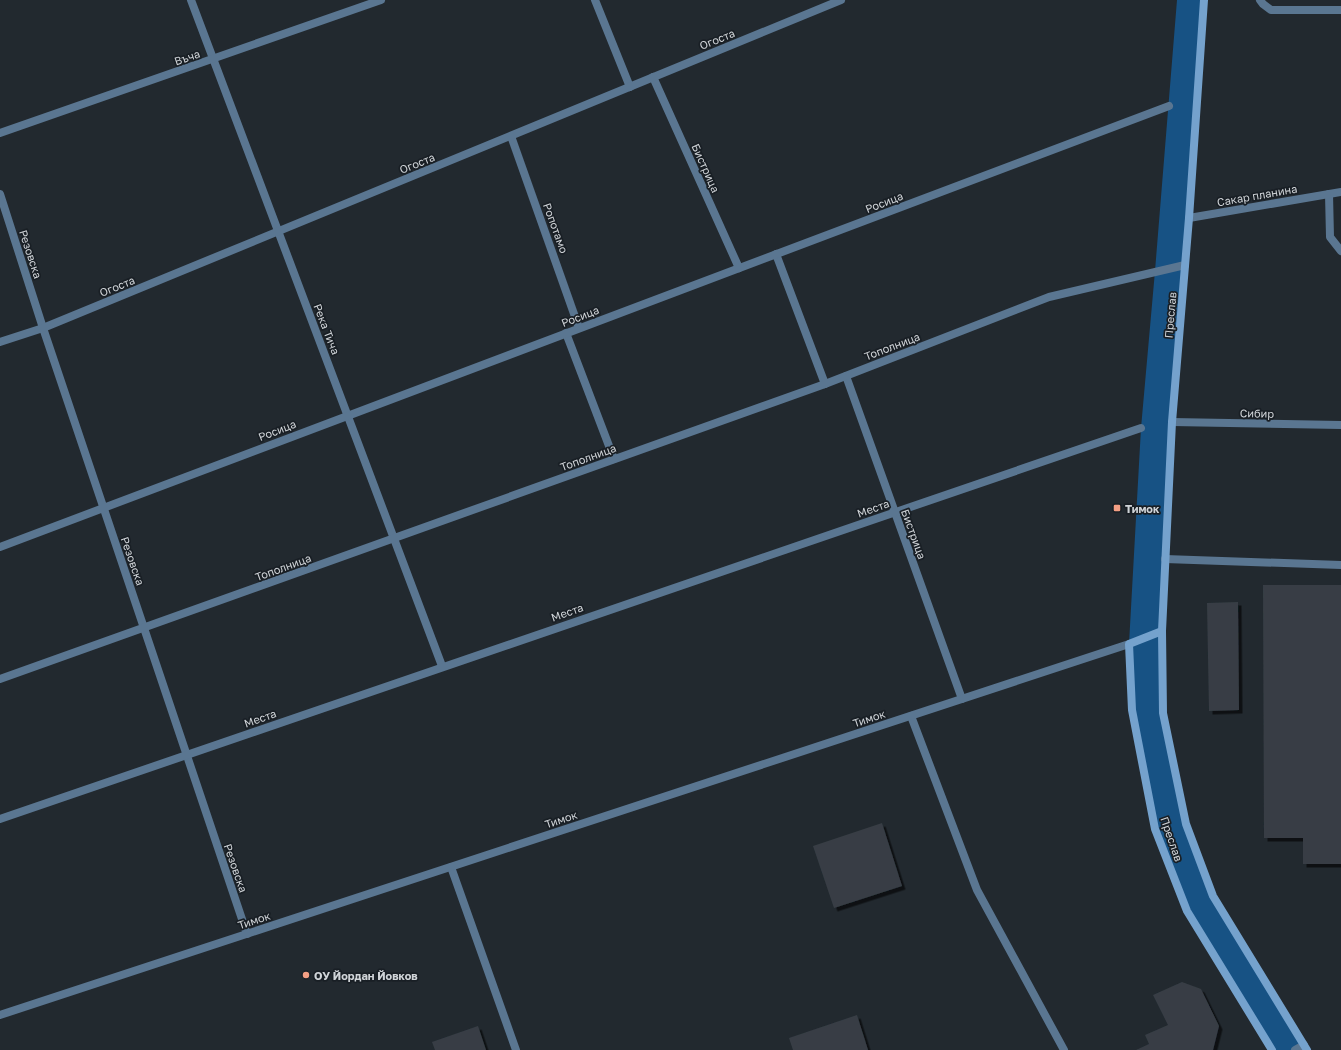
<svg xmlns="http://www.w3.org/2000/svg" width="1341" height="1050" font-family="'Golos Text',sans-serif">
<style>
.green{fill:#175284}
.building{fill:#373e45;filter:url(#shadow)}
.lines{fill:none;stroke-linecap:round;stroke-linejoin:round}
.lane{stroke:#5a7691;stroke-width:8}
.street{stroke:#5a7691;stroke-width:8}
.secondary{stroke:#75a2cd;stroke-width:8}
.poi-dot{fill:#f39f84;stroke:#191f25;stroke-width:1.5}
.labels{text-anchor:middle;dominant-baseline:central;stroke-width:3.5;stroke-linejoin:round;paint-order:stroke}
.street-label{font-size:11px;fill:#d0d4d8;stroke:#191f25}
.poi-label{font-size:11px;font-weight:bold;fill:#d0d4d8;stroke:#191f25;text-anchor:start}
</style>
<defs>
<filter id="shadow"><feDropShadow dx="3.5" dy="3.5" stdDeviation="0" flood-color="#0009"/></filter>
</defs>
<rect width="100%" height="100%" fill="#22292f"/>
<polygon class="green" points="1177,0 1204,0 1172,422 1163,713 1186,824 1213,896 1307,1050 1272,1050 1187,911 1155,829 1132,710 1129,644 1141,428 1155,271"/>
<g class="building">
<polygon points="1263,585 1341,585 1341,864 1303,864 1303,838 1264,838"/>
<polygon points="1238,602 1239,710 1209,711 1207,603"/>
<polygon points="882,823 902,886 834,908 813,846"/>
<polygon points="1182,982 1201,989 1219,1026 1213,1050 1136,1050 1149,1044 1145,1035 1168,1025 1153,995"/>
<polygon points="857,1015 868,1050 793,1050 789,1038"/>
<polygon points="478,1026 486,1050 435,1050 432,1042"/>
</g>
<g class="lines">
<polyline class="lane" points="1165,559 1341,565"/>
<g class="street">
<polyline points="191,0 442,666"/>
<polyline points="595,0 630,87"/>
<polyline points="1260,0 1263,4 1271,10 1341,10"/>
<polyline points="653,77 739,268"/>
<polyline points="0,133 381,0"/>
<polyline points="511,136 579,328"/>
<polyline points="0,194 43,328 247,934"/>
<polyline points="1329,194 1330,237 1341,251"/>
<polyline points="1189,218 1341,192"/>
<polyline points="776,254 825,384"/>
<polyline points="566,333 614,459"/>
<polyline points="0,342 43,328 841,0"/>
<polyline points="846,376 962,699"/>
<polyline points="1172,422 1341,425"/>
<polyline points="0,547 1169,106"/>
<polyline points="0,679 825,384 1049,297 1185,265"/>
<polyline points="911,716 977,890 1064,1050"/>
<polyline points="0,819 1141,428"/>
<polyline points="451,867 516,1050"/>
<polyline points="0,1015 1129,644"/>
<polyline points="1295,1050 1304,1045"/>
</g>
<g class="secondary">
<polyline points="1204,0 1189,218 1172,422 1162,631 1129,644 1132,710 1155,829 1187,911 1272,1050"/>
<polyline points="1162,631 1163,713 1186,824 1213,896 1307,1050"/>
</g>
</g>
<g class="poi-dot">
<rect x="1113" y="504" width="8" height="8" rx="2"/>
<circle cx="306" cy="975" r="4"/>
</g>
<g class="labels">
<g class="street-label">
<text transform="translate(717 39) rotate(-22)">Огоста</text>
<text transform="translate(187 57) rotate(-19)">Въча</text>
<text transform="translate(417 163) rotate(-22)">Огоста</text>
<text transform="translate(706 168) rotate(66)">Бистрица</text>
<text transform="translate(1257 195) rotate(-10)">Сакар планина</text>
<text transform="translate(884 202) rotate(-21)">Росица</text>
<text transform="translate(556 228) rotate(70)">Ропотамо</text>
<text transform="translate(31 254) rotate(72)">Резовска</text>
<text transform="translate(117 286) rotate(-22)">Огоста</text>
<text transform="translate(1170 315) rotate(-85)">Преслав</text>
<text transform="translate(580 316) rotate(-21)">Росица</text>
<text transform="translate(327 329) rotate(69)">Река Тича</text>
<text transform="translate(892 346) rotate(-21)">Тополница</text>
<text transform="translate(1257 413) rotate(1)">Сибир</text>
<text transform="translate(277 430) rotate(-21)">Росица</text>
<text transform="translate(588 457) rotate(-20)">Тополница</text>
<text transform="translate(873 508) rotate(-19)">Места</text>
<text transform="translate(914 534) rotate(70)">Бистрица</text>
<text transform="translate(133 561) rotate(71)">Резовска</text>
<text transform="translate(283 567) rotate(-20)">Тополница</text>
<text transform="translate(567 612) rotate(-19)">Места</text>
<text transform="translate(260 718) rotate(-19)">Места</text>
<text transform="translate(869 718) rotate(-18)">Тимок</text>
<text transform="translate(561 819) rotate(-18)">Тимок</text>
<text transform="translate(1172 839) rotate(71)">Преслав</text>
<text transform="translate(236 868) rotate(71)">Резовска</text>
<text transform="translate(254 920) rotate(-18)">Тимок</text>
</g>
<g class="poi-label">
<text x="1125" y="508">Тимок</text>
<text x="314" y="975">ОУ Йордан Йовков</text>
</g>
</g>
</svg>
